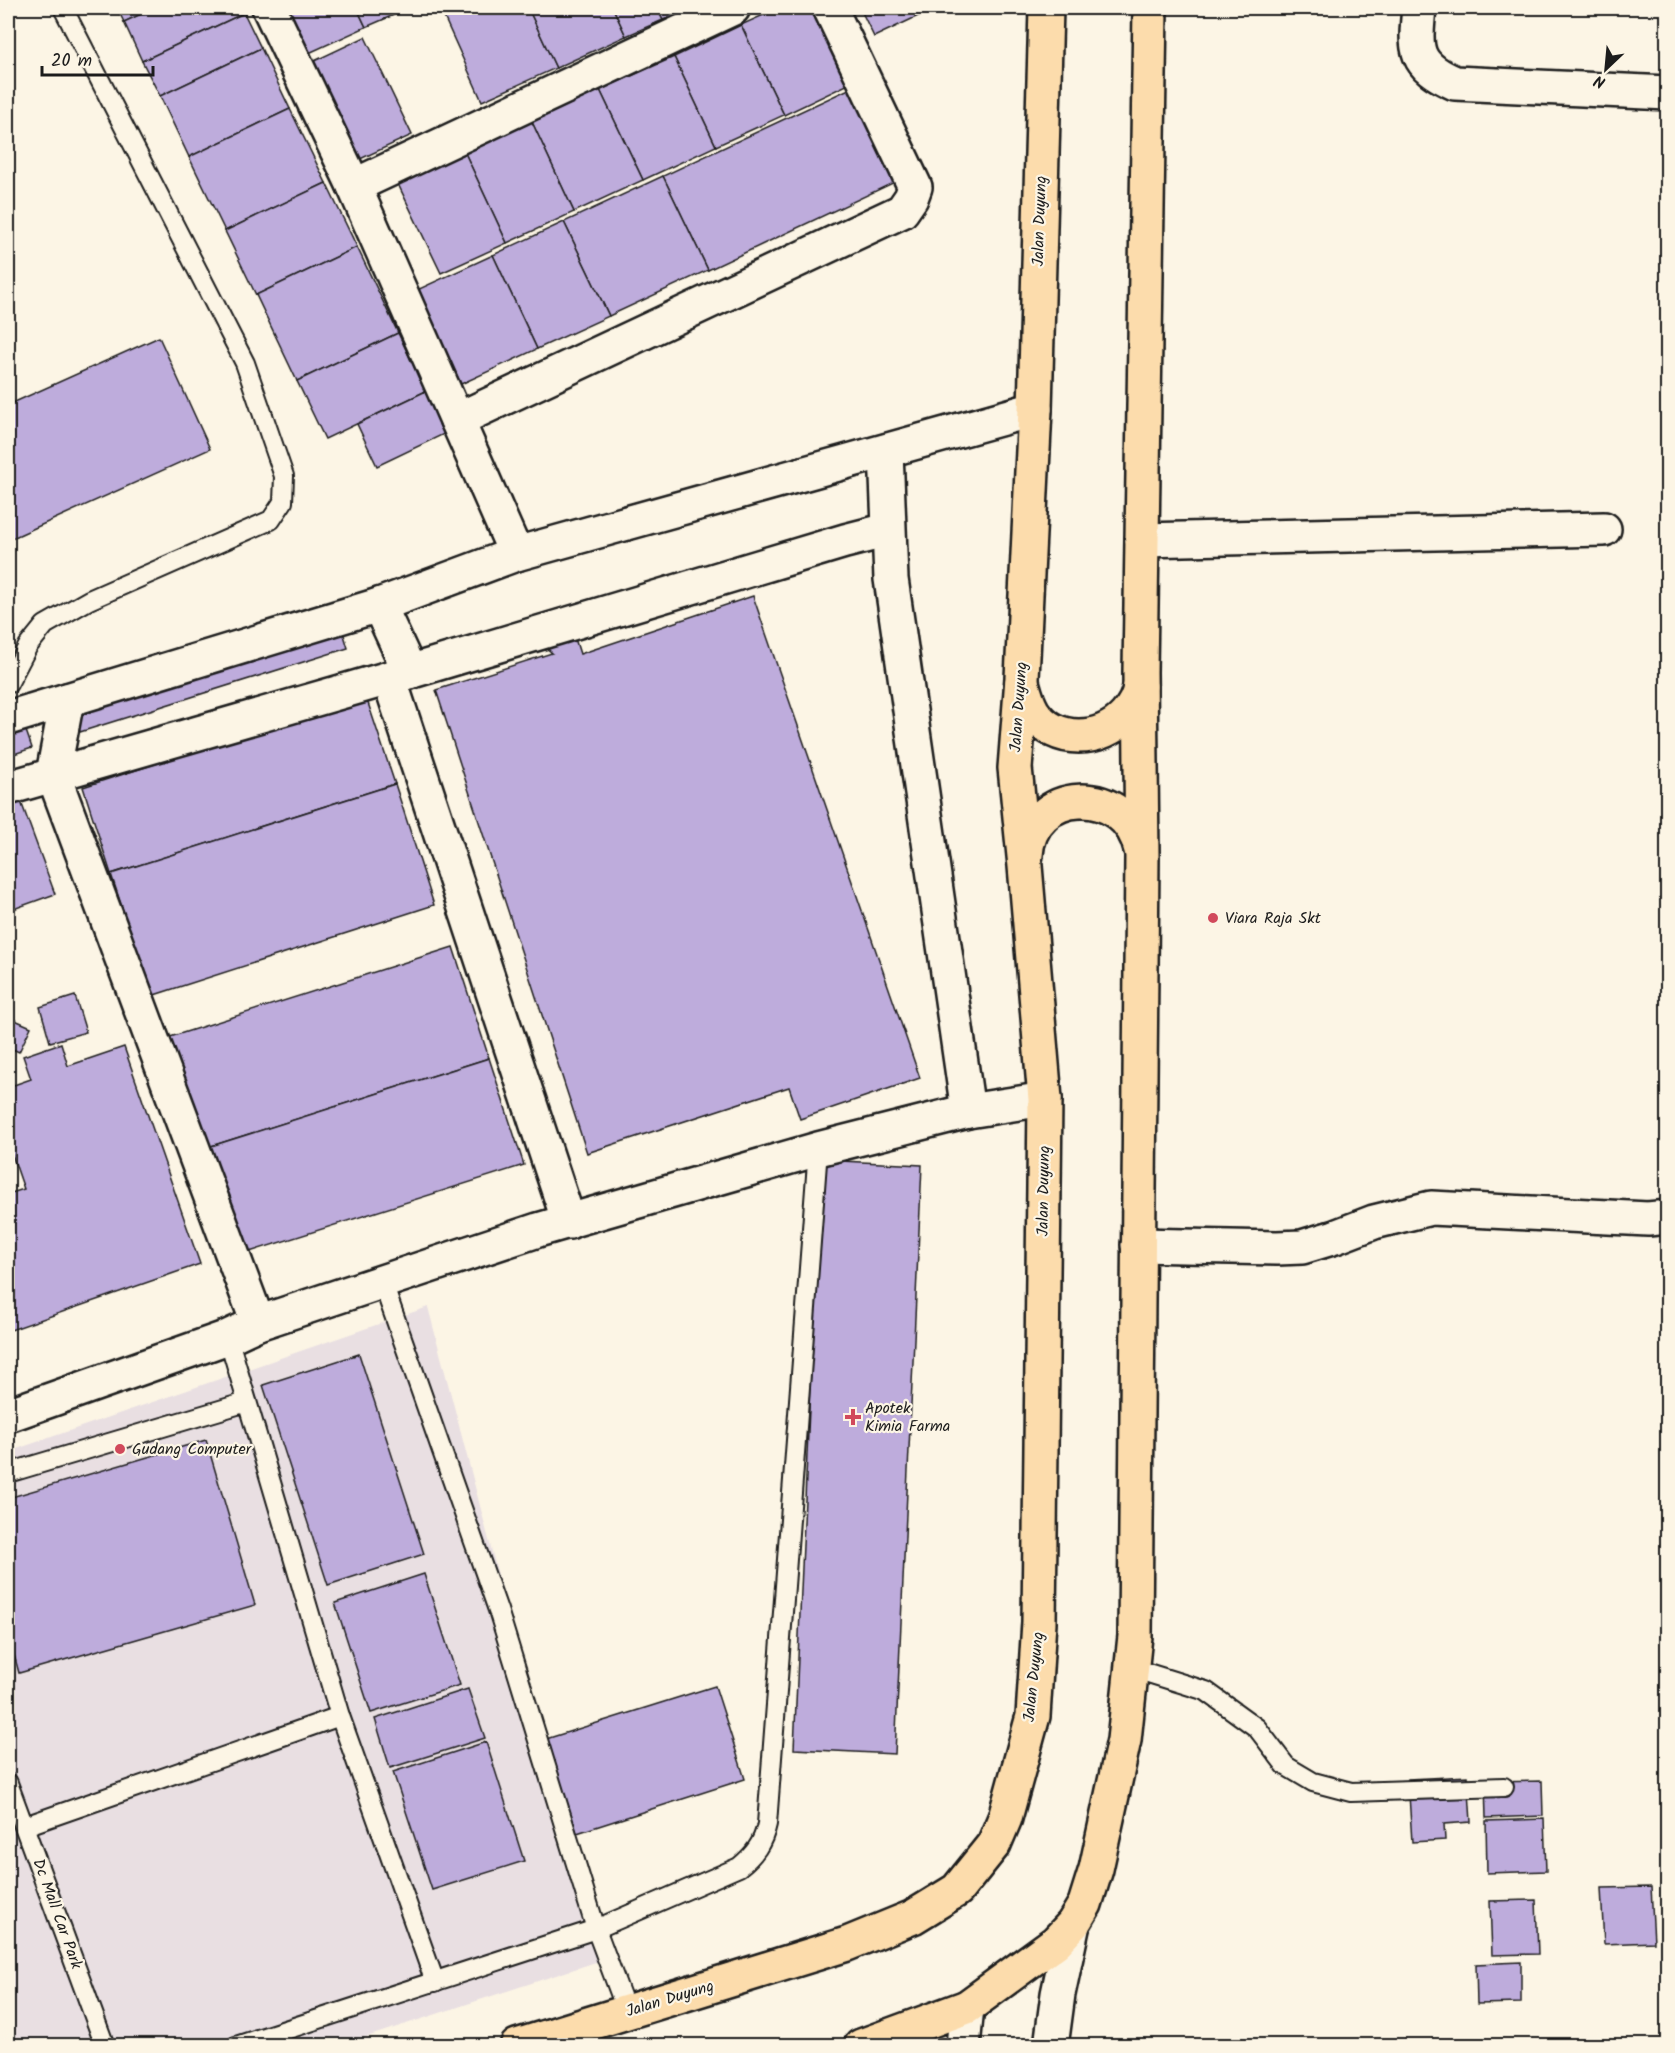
<svg xmlns="http://www.w3.org/2000/svg" width="1675" height="2053" font-family="Kalam,sans-serif">
<style>
.built{fill:#e9dfe2}
.building{fill:#beacdc;stroke:#1c1c1c;stroke-width:1.5}
.lines{fill:none;stroke-linecap:round;stroke-linejoin:round}
.lane-casing{stroke:#1c1c1c;stroke-width:22}
.street-casing{stroke:#1c1c1c;stroke-width:38}
.secondary-casing{stroke:#1c1c1c;stroke-width:38}
.highway-casing{stroke:#1c1c1c;stroke-width:38}
.lane{stroke:#fcf5e5;stroke-width:18}
.street{stroke:#fcf5e5;stroke-width:33}
.secondary{stroke:#fcf5e5;stroke-width:33}
.highway{stroke:#fcdcac;stroke-width:33}
.poi-dot{fill:#d1495b;stroke:#fcf5e5;stroke-width:2}
.labels{text-anchor:middle;dominant-baseline:central;stroke-width:4.5;stroke-linejoin:round;paint-order:stroke}
.street-label{font-size:16px;fill:#1c1c1c;stroke:#fcf5e5}
.poi-label{font-size:16px;fill:#1c1c1c;stroke:#fcf5e5;text-anchor:start}
</style>
<rect width="100%" height="100%" fill="#fcf5e5"/>
<filter id="ink" filterUnits="userSpaceOnUse"><feTurbulence type="fractalNoise" baseFrequency=".0167" numOctaves="2"/><feDisplacementMap in="SourceGraphic" scale="12" xChannelSelector="R" yChannelSelector="G"/><feConvolveMatrix kernelMatrix="1 2 1 2 8 2 1 2 1" color-interpolation-filters="sRGB"/></filter>
<g filter="url(#ink)">
<polygon class="built" points="428,1307 599,1961 342,2045 8,2045 8,1452"/>
<g class="building">
<polygon points="117,8 154,8 124,22"/>
<polygon points="154,8 241,8 244,13 142,61 124,22"/>
<polygon points="288,8 357,8 366,27 309,53"/>
<polygon points="357,8 410,8 366,27"/>
<polygon points="440,8 528,8 556,68 482,101"/>
<polygon points="528,8 613,8 626,36 556,68"/>
<polygon points="613,8 657,8 663,20 626,36"/>
<polygon points="657,8 690,8 663,20"/>
<polygon points="779,8 816,8 851,83 784,115 741,25"/>
<polygon points="860,8 935,8 874,37"/>
<polygon points="244,13 261,48 160,96 142,61"/>
<polygon points="741,25 784,115 716,146 674,57"/>
<polygon points="365,37 412,135 358,160 312,62"/>
<polygon points="261,48 290,109 189,157 160,96"/>
<polygon points="674,57 716,146 643,180 600,90"/>
<polygon points="851,88 895,182 708,270 663,176"/>
<polygon points="600,90 643,180 574,212 532,122"/>
<polygon points="290,109 326,183 225,231 189,157"/>
<polygon points="532,122 574,212 507,243 465,153"/>
<polygon points="465,153 507,243 441,273 398,184"/>
<polygon points="663,176 708,270 609,316 564,222"/>
<polygon points="326,183 357,247 256,295 225,231"/>
<polygon points="564,222 609,316 537,349 493,255"/>
<polygon points="357,247 398,333 297,381 256,295"/>
<polygon points="493,255 537,349 461,384 417,290"/>
<polygon points="398,333 426,391 325,439 297,381"/>
<polygon points="159,337 210,449 8,540 8,405"/>
<polygon points="426,391 446,433 377,466 357,424"/>
<polygon points="753,596 920,1078 800,1119 789,1087 587,1153 436,690 552,653 535,638 571,626 580,654"/>
<polygon points="340,622 348,648 80,732 72,706"/>
<polygon points="366,697 395,784 111,874 83,787"/>
<polygon points="23,722 32,748 8,756 8,727"/>
<polygon points="395,784 434,905 151,996 111,874"/>
<polygon points="20,799 55,894 8,911 8,803"/>
<polygon points="453,947 489,1058 205,1148 170,1037"/>
<polygon points="75,996 86,1032 50,1042 40,1007"/>
<polygon points="8,1017 31,1027 19,1052 8,1047"/>
<polygon points="61,1043 68,1066 124,1047 200,1264 8,1331 8,1194 24,1189 8,1143 8,1087 31,1079 23,1056"/>
<polygon points="489,1058 524,1165 240,1255 205,1148"/>
<polygon points="820,1160 922,1165 895,1754 794,1749"/>
<polygon points="359,1354 424,1554 328,1585 263,1385"/>
<polygon points="206,1440 255,1605 19,1673 8,1633 8,1498"/>
<polygon points="424,1574 460,1685 371,1713 335,1603"/>
<polygon points="715,1686 745,1779 577,1833 546,1739"/>
<polygon points="468,1689 485,1738 390,1768 375,1719"/>
<polygon points="486,1742 524,1861 432,1890 393,1772"/>
<polygon points="1468,1776 1471,1822 1444,1824 1445,1840 1412,1842 1408,1779"/>
<polygon points="1542,1781 1543,1816 1486,1818 1485,1782"/>
<polygon points="1544,1819 1546,1871 1487,1873 1486,1821"/>
<polygon points="1651,1887 1654,1942 1604,1944 1601,1888"/>
<polygon points="1536,1900 1538,1954 1492,1955 1490,1901"/>
<polygon points="1521,1962 1521,2003 1477,2004 1476,1964"/>
<polygon points="8,2020 16,2046 8,2046"/>
</g>
<g class="lines">
<defs>
<g id="lane">
<polyline points="8,684 28,646 45,625 89,600 271,520 283,502 284,476 245,363 63,8"/>
<polyline points="382,1281 498,1610 596,1929 627,2012"/>
<polyline points="228,1337 340,1716 435,1982"/>
<polyline points="8,1473 247,1402"/>
<polyline points="1132,1668 1206,1691 1257,1728 1286,1766 1313,1782 1351,1792 1504,1787"/>
<polyline points="8,1783 105,2046"/>
<polyline points="25,1826 340,1716"/>
<path d="M236,2046l360,-117 143,-62c15,-12 24,-24 28,-43l51,-675"/>
</g>
<g id="street">
<polyline points="269,8 354,186 516,554"/>
<path d="M1419,8c-4,41 -6,57 36,75l213,10"/>
<polyline points="354,186 733,8"/>
<polyline points="457,420 902,211 911,198 915,187 830,8"/>
<polyline points="886,451 891,579 968,1111"/>
<polyline points="1142,540 1604,529"/>
<polyline points="379,605 410,672"/>
<polyline points="389,678 569,1222"/>
<polyline points="67,700 53,774 258,1323"/>
<polyline points="8,788 389,678 845,541 888,530"/>
<polyline points="1138,1245 1277,1248 1302,1247 1335,1237 1374,1222 1431,1208 1648,1219 1668,1217"/>
<polyline points="963,2046 967,2007"/>
<polyline points="1051,2046 1058,1994 1073,1924"/>
</g>
<g id="secondary">
<polyline points="8,718 379,605 516,554 1035,409"/>
<polyline points="8,1415 228,1337 258,1323 538,1230 818,1149 968,1111 1045,1099"/>
</g>
<g id="highway">
<path d="M1022,682c3,11 5,20 11,30 22,33 69,30 93,3 7,-8 13,-19 14,-29"/>
<path d="M1026,855c4,-69 100,-73 115,-5"/>
<polyline points="517,2046 847,1944 913,1917 957,1890 994,1844 1005,1818 1033,1716 1039,1622 1045,1099 1025,866 1015,768 1022,678 1035,409 1046,8"/>
<polyline points="861,2046 967,2007 1056,1942 1073,1924 1085,1904 1096,1869 1124,1740 1135,1636 1142,856 1140,672 1150,8"/>
</g>
</defs>
<use href="#lane" class="lane-casing"/>
<use href="#street" class="street-casing"/>
<use href="#secondary" class="secondary-casing"/>
<use href="#highway" class="highway-casing"/>
<use href="#lane" class="lane"/>
<use href="#street" class="street"/>
<use href="#secondary" class="secondary"/>
<use href="#highway" class="highway"/>
</g>
</g>
<g class="poi-dot">
<circle cx="1213" cy="918" r="6"/>
<path d="M850 1408h6v6h6v6h-6v6h-6v-6h-6v-6h6z"/>
<circle cx="120" cy="1449" r="6"/>
</g>
<g class="labels">
<g class="street-label">
<text transform="translate(1040 221) rotate(-88)">Jalan Duyung</text>
<text transform="translate(1019 707) rotate(-86)">Jalan Duyung</text>
<text transform="translate(1044 1191) rotate(-89)">Jalan Duyung</text>
<text transform="translate(1034 1677) rotate(-84)">Jalan Duyung</text>
<text transform="translate(57 1914) rotate(70)">Dc Mall Car Park</text>
<text transform="translate(670 1999) rotate(-17)">Jalan Duyung</text>
</g>
<g class="poi-label">
<text x="1225" y="918">Viara Raja Skt</text>
<text x="865" y="1408">Apotek<tspan x="865" dy="18">Kimia Farma</tspan></text>
<text x="132" y="1449">Gudang Computer</text>
</g>
</g>
<rect width="1675" height="2053" fill="none" stroke="#fcf5e5" stroke-width="30"/>
<rect x="15" y="15" width="1645" height="2023" fill="none" stroke="#1c1c1c" stroke-width="2" filter="url(#ink)"/>
<g transform="translate(1606 69) rotate(206)" stroke="#fcf5e5" stroke-width="4.5" paint-order="stroke">
<path d="M0-4.5L10 22L0 15L-10 22Z" fill="#1c1c1c"/>
<text y="-9" font-size="16" font-weight="bold" text-anchor="middle" fill="#1c1c1c">N</text>
</g>
<path d="M42 66v9h111v-9" fill="none" stroke="#1c1c1c" stroke-width="3"/>
<text x="51" y="66" font-size="18" fill="#1c1c1c" stroke="#fcf5e5" stroke-width="4.5" paint-order="stroke">20 m</text>
</svg>
